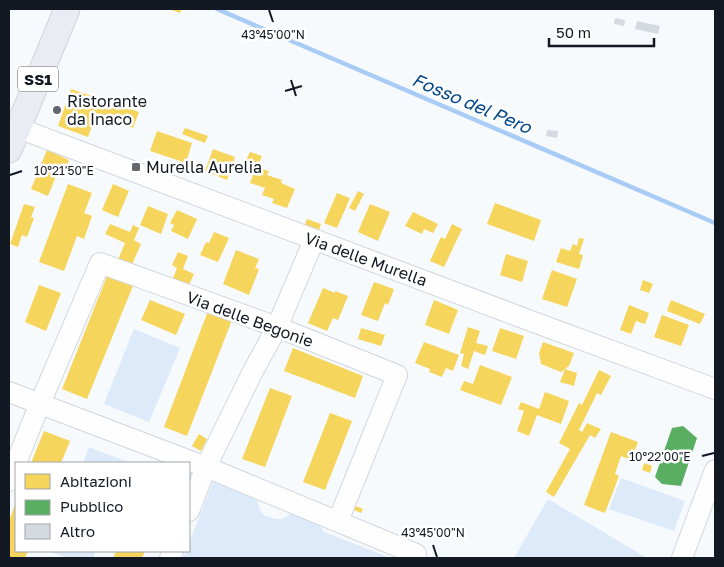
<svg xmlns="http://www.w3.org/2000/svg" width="724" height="567" font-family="'Golos Text',sans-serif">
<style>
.green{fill:#ddeafa}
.homes{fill:#f6d55c}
.public{fill:#5aae61}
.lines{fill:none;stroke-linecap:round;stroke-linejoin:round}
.stream{stroke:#a9ccf7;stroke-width:4.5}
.building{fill:#d5dae0}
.minor-casing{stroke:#d1d6dd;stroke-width:22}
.major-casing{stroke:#d1d4d7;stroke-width:27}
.minor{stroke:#fefeff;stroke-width:20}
.major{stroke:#e9edf3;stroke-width:25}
.ticks{fill:none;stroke:#121923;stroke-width:2}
.poi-dot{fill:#62686f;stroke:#fff;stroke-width:2}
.labels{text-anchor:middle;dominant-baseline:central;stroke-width:5;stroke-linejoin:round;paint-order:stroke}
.shield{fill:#fff;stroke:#595e65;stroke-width:1}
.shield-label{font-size:15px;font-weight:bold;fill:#121923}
.poi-label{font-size:16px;fill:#121923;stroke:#fff;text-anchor:start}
.street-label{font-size:16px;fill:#121923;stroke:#fff}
.water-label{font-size:18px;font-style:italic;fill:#004688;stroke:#fff}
.ticks-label{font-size:12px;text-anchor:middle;fill:#121923;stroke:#fff;stroke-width:5;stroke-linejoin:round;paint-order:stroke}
</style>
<rect width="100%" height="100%" fill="#f7fafd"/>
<g class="green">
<polygon points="134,329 180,348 149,422 104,404"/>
<polygon points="89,447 130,463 83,463"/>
<polygon points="621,478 685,501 674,531 609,509"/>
<polygon points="213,482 256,499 260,510 265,516 276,519 282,519 292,513 319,523 324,532 391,558 183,558 186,551 189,551 189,543"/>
<polygon points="548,499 647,558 514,558"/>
<polygon points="49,551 96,551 93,558 66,558"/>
</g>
<g class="homes">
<polygon points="169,9 182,9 180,13"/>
<polygon points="71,89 139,112 133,128 96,115 88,137 58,126"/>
<polygon points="185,128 208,136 205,143 182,134"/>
<polygon points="157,131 192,143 186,163 150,151"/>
<polygon points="213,149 235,157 227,180 205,171"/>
<polygon points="47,150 69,160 65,172 59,169 48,196 31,189"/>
<polygon points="250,152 262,156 258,165 246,160"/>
<polygon points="256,167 269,171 267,175 282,180 281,183 295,189 287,208 272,203 274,199 262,195 265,188 250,183"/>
<polygon points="68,184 92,193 84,213 92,216 84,239 77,236 64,271 39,262"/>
<polygon points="113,184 129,191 118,217 102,210"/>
<polygon points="358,191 364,194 355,211 349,208"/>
<polygon points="337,193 350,198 337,228 324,223"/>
<polygon points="495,203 541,220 534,241 487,224"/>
<polygon points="24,204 35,207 31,217 34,218 27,237 22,235 18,247 10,244"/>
<polygon points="370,204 390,212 378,241 358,232"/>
<polygon points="148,206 168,214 161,234 140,225"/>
<polygon points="177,210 197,219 188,239 171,231 174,225 170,223"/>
<polygon points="413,212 438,224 433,233 424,229 422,234 405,226"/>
<polygon points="307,219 321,224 318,233 304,227"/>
<polygon points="110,224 130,232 133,225 139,228 134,240 141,244 131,267 117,262 125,243 105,234"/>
<polygon points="452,224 462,229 444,267 430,261 441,237 445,239"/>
<polygon points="214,232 229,238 218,262 200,255 206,242 209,243"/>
<polygon points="579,238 584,239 579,254 583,255 579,269 556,262 561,248 570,251 573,244 577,246"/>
<polygon points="236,250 259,259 255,268 259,269 249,295 223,284"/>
<polygon points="178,252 188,256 183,269 194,274 189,285 173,278 177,268 172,265"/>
<polygon points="506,254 528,261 522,282 500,275"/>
<polygon points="552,270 577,279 567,307 542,299"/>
<polygon points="109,271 135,281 87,399 62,389"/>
<polygon points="643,280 653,284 649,293 640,290"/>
<polygon points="374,282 394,289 388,305 385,303 378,321 361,315"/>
<polygon points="39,285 61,293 46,331 25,322"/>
<polygon points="323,288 335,293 335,291 348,296 338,320 333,318 327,331 308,323"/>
<polygon points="150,300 185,314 176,335 141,320"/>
<polygon points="434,300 458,310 449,334 425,325"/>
<polygon points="671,300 705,314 700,324 667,311"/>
<polygon points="629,305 649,313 645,324 636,321 631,334 620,330"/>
<polygon points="208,311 232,320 187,436 164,427"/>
<polygon points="662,315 689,325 681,346 654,337"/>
<polygon points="468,327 480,331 476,343 488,346 485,355 474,351 468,369 461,366 464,354 460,353"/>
<polygon points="361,328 385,335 381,346 358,339"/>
<polygon points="500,328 524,336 516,359 492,351"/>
<polygon points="424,342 459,355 453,371 446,368 442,377 429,372 430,369 415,363"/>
<polygon points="543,342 574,353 569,366 561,372 541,364 539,353"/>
<polygon points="293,348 363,376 355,398 284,371"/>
<polygon points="480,365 512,377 501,405 460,390 464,381 473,384"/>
<polygon points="565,369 577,373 574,386 560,382"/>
<polygon points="599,370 611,376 601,395 597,393 579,430 582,432 587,423 601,429 595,438 590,435 554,497 546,492 570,449 559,443 579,403 582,405"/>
<polygon points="270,388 292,396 265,467 242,459"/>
<polygon points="545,392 569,401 561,424 537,415 529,436 517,431 524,411 518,409 521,402 539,409"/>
<polygon points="330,413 352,421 325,490 303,482"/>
<polygon points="44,431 70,441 61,463 31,463"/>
<polygon points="611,432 638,442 631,460 621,456 615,474 619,476 605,513 584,505"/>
<polygon points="199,434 207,439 201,451 192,446"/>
<polygon points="644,463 652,466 650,473 642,470"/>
<polygon points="16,502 16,551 28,551 25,558 9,558 9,521"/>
<polygon points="356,506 363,509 361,513 354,510"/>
<polygon points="116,551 145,551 142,558 113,558"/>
</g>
<polygon class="public" points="683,426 697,438 681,486 662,484 655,477 672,428"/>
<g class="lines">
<polyline class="stream" points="217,9 715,223"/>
</g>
<g class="building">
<polygon points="615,18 625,20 624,26 614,24"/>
<polygon points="637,21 660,26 658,34 635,29"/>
<polygon points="547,130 558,131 557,138 546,136"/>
</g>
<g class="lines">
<defs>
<g id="minor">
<polyline points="18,128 531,321 715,389"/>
<polyline points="9,392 206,467 416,554 415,558"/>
<polyline points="9,481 36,413 100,263 277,327 397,375 338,521"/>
<polyline points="189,511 206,467 252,373 277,327 314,240"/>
<polyline points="170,558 173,551"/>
<polyline points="682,558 715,470"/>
</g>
<polyline id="major" points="9,150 67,9"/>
</defs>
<use href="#minor" class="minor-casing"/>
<use href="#major" class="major-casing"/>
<use href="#minor" class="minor"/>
<use href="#major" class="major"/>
</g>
<path class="ticks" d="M269,10l4,12M291,80l5,16M285,91l17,-5M10,175l12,-4M702,456l12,-3M433,545l4,12"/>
<g class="poi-dot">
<circle cx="57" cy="110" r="5"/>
<rect x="131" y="162" width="10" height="10" rx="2.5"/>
</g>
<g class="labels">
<rect class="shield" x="18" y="66.5" width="40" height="25" rx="4"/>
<g class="shield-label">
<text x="38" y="79">SS1</text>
</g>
<g class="poi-label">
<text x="67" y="101">Ristorante<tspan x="67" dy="18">da Inaco</tspan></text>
<text x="146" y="167">Murella Aurelia</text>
</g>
<g class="street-label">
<text transform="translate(366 259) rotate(20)">Via delle Murella</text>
<text transform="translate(250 319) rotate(20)">Via delle Begonie</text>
</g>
<g class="water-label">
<text transform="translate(472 103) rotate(23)">Fosso del Pero</text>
</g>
</g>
<g class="ticks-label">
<text x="273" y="39">43°45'00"N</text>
<text x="64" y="175">10°21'50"E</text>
<text x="660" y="461">10°22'00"E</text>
<text x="433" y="537">43°45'00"N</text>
</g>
<rect width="724" height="567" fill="none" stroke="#121923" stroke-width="20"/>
<rect x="15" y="462" width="175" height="90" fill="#ffffff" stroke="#a0a3a7"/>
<rect x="25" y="474" width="25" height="15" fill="#f6d55c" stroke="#a0a3a7"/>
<text x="60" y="487" font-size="15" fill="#121923">Abitazioni</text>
<rect x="25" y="500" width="25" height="15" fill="#5aae61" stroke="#a0a3a7"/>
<text x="60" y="512" font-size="15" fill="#121923">Pubblico</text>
<rect x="25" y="524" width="25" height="15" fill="#d5dae0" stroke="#a0a3a7"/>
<text x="60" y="537" font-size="15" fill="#121923">Altro</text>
<path d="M549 38v8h105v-8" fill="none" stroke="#121923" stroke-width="2.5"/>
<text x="556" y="38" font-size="15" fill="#121923" stroke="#ffffff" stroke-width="4" paint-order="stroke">50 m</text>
</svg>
